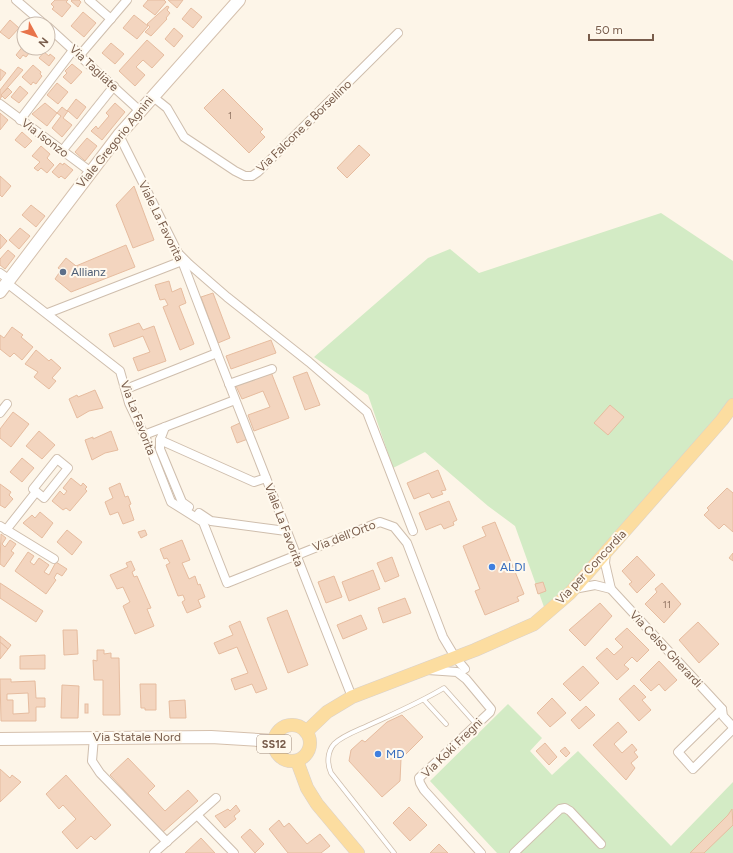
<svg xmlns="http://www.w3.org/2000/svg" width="733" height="853" font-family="Figtree,sans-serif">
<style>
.green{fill:#d3ebc5}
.building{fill:#f3d5bf;stroke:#e6bc9f;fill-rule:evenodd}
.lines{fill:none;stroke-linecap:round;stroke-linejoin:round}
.lane-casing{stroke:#cfbead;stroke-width:5.5}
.street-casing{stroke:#cfbead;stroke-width:10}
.secondary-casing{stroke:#d5c0ad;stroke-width:14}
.primary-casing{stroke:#d9d1cd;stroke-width:14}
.lane{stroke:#fff;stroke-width:4}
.street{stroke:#fff;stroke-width:8}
.secondary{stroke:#fff;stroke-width:12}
.primary{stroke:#fcdda0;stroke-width:13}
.service-dot{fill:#5c6f8a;stroke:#fff9ee;stroke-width:1.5}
.shop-dot{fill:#3f7fe0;stroke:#fff9ee;stroke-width:1.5}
.labels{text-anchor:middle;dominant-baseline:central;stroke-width:4;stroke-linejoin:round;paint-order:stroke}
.number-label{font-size:10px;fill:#977a68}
.shield{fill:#fff9ee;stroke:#a08b7c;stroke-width:1}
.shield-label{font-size:11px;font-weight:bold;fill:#785c4b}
.street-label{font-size:12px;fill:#785c4b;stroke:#fff9ee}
.service-label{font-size:12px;fill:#4e5e75;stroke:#fff9ee;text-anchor:start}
.shop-label{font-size:12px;fill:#366cbe;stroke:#fff9ee;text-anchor:start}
</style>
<rect width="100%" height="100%" fill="#fdf5e8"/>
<g class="green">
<polygon points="661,213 733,261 733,398 716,421 557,598 544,607 515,526 488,506 425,452 393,468 368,395 314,357 428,258 450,249 479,273"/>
<polygon points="508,704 542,738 530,751 552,775 578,751 671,846 733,782 733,853 497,853 430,781"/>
</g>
<g class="building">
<polygon points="55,0 68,0 66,2 71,6 62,17 52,9 54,7 51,4"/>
<polygon points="72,0 79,0 81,2 78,7 71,1"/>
<polygon points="148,0 164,0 166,2 155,15 143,6"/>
<polygon points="168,0 183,0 177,8"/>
<polygon points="167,6 169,7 167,10 170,13 166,18 167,19 151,36 145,32 150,27 147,24"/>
<polygon points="191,8 202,17 193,28 182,19"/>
<polygon points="83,12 96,23 84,37 71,26"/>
<polygon points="134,15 148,26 137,39 123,28"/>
<polygon points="10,20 19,28 9,39 0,32"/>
<polygon points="174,28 183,36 174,47 165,39"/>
<polygon points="147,40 164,55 152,68 143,60 136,67 145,75 135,86 119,71"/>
<polygon points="111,43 124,54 115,64 102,53"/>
<polygon points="24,45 24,48 33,48 26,57 23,55 20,59 16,55"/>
<polygon points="44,52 49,56 50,54 55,58 49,66 39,58"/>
<polygon points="72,64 82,72 71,84 63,77 67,73 65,71"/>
<polygon points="33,65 41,72 40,74 42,76 36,84 33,82 31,85 22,77"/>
<polygon points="18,67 23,70 1,95 2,96 0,99 0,90"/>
<polygon points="0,69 6,73 0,81"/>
<polygon points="57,83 68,92 58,104 47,95"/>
<polygon points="20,86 28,93 19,103 11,97"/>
<polygon points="8,88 12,92 5,99 1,95"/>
<polygon points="223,89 263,129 260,132 265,137 249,153 204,108"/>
<polygon points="76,99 86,107 77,119 68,111 63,118 72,125 62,137 52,128 61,116 57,113 62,107 67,111"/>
<polygon points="45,103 57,113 47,126 32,114"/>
<polygon points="115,103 125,112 102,140 91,131 96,126 98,129 109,116 106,113"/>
<polygon points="0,113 8,120 0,130"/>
<polygon points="22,132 32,141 25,148 15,140"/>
<polygon points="87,138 97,146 85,161 75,152"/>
<polygon points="359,145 370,155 347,178 337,168"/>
<polygon points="41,146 50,154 47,158 54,165 47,173 41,168 38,171 34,168 40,162 32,156"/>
<polygon points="60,163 63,165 64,163 73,170 65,179 61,176 59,178 52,172"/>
<polygon points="0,176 11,186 2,197 0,195"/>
<polygon points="134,186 154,240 133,248 116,205"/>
<polygon points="31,205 45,216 36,227 22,215"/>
<polygon points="20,228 30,236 19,249 9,240"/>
<polygon points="0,234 7,241 0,249"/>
<polygon points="126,245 135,267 71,292 55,279 61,270 58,268 66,258 76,266"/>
<polygon points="8,250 15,256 5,269 0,265 0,259"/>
<polygon points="169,281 172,292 181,288 186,303 179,306 194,344 180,350 163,307 168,305 165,299 160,300 155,285"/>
<polygon points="213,293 230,338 218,343 201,297"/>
<polygon points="139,323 143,330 154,326 166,361 138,371 133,358 150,352 143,336 114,347 109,334"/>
<polygon points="12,327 23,335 21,337 33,347 22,360 14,353 10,357 0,349 0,335 4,338"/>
<polygon points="271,340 276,353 231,369 226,356"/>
<polygon points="36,350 49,361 51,359 61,368 52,378 56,381 49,389 34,377 38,372 25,364"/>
<polygon points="271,372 289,418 254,431 248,415 270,407 263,391 242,399 236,386"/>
<polygon points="307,372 320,405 305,410 293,377"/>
<polygon points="95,390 103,408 89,411 77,418 69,399 77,395 78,397"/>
<polygon points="610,405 624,417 608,435 594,423"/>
<polygon points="13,412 29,424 11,447 0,438 0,429"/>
<polygon points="242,422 248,439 237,443 231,427"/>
<polygon points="39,431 55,445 42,459 26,446"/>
<polygon points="111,431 118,450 105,453 92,460 85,440 93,437 93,439"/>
<polygon points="22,458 34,468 22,482 10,472"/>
<polygon points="438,470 446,490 441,491 443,494 432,498 429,493 414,499 407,483"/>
<polygon points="71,478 81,486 83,483 87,487 85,489 87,491 70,511 66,508 63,510 52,501 60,491 64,495 67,491 63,488"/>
<polygon points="120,483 125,497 128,496 131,504 129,505 134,520 123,524 118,512 110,515 105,502 113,498 109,488"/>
<polygon points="0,484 11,492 9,495 13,499 5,508 0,505"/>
<polygon points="727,488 733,493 733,532 724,524 719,529 704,515 709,510 707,508"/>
<polygon points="449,501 457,520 453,522 454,525 444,529 441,524 426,530 419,513"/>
<polygon points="40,512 53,523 42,538 23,523 32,515 35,518"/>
<polygon points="495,522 524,594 517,597 519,601 485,615 475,591 480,589 463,546 486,536 482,527"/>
<polygon points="67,530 82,542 72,555 57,542"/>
<polygon points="145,530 147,535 141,538 138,532"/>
<polygon points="1,534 6,538 2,544 5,547 10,540 16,544 11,551 14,553 4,567 0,564"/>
<polygon points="182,540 190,560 182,563 189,579 195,576 198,585 200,584 205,597 198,600 201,607 187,613 182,602 185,600 183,595 178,596 166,565 170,563 167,558 164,559 160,549"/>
<polygon points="28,552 34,556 30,562 34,565 39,558 49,565 44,572 49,575 56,562 67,569 62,576 57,573 54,578 56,580 46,594 15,571"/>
<polygon points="733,553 733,561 729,558"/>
<polygon points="637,556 655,575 637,593 629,584 632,582 622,571"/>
<polygon points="392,557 399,576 385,582 377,563"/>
<polygon points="131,561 135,570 132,572 134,577 137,576 151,608 147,609 154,626 135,634 123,606 130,602 123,587 117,589 110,575 128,567 126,563"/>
<polygon points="373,570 380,589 349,601 342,582"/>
<polygon points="334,576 342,597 326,603 318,582"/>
<polygon points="543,582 546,591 538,594 535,584"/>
<polygon points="0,583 43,611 36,622 0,598"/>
<polygon points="662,583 681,604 664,623 645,604 657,592 655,589"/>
<polygon points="405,598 411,613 383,623 378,608"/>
<polygon points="600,603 612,616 585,646 569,630"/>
<polygon points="287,610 308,665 288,673 267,618"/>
<polygon points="361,615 367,629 343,639 337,625"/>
<polygon points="240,621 267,689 256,693 252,684 235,690 231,679 248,673 237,647 219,654 214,643 233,635 229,626"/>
<polygon points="698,622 719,644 699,663 679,640"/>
<polygon points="627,628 649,650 637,662 632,657 624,665 629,669 617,680 596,658 607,648 614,655 623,647 615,639"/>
<polygon points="63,630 77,630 78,654 64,655"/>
<polygon points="0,636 11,645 8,649 0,642"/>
<polygon points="0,642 8,649 0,659"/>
<polygon points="97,650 104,650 104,654 111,653 111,658 119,658 120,715 103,715 103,680 94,680 93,660 97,661"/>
<polygon points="45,655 45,669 20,669 20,656"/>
<polygon points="659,661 677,680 665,691 659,684 651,691 640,680"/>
<polygon points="583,666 599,683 580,701 563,684"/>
<path d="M0,679h11v3l24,-1 1,17h9v9h-9v14h-35zM28,693l1,20 -16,1v-14h-6v-6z"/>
<polygon points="140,684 156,684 156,710 145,710 145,708 141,708"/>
<polygon points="62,685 79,686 78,718 61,718"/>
<polygon points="634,685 646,697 642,700 651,710 639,721 619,699"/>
<polygon points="552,698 566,713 550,727 537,713"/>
<polygon points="185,700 186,718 170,718 169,701"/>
<rect x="85" y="704" width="3" height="9"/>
<polygon points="586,706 595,715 579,729 571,720"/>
<polygon points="402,715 423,737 401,759 400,781 382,797 349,761 351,750 362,740 365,742 387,722"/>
<polygon points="618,722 627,732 614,744 622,753 632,744 637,750 634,752 638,757 631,763 635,768 626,780 593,745"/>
<polygon points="545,743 557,757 549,765 536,751"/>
<polygon points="565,747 570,753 566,757 560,751"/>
<polygon points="128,758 155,786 148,793 165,811 188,790 198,801 163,832 110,775"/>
<polygon points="0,769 10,778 12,775 21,782 0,802"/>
<polygon points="66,775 111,825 95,840 91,836 77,849 62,832 76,819 63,805 59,809 46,794"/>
<polygon points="236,805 240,811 234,816 236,819 225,828 215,816 228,809 230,811"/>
<polygon points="409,807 427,825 410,841 393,823"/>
<polygon points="732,809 733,825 704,853 690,853 728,815"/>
<polygon points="279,820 284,827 289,823 307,844 320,834 330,846 321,853 288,853 269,829"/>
<polygon points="250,829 264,844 255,853 241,837"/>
<polygon points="201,838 215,853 185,853"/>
<polygon points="439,844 448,853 430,853"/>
</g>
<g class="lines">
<defs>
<g id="lane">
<polyline points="424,700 446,724"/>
<path d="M394,853l-63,-80c-4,-9 -4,-21 3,-29 8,-8 22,-13 33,-18 26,-12 52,-23 77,-38l32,36"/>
</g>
<g id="street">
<polyline points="16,0 44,24"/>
<polyline points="89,0 111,19"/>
<polyline points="48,27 140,111"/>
<polyline points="80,55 127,0"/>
<polyline points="152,96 167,108 184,137 235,171 245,176 252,176 258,172 398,33"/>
<polyline points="0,104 91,172"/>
<polyline points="20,120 74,49"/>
<polyline points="119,135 182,261 217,353"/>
<polyline points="62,151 114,86"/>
<polyline points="176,251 189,264 227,297 309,362 367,412 413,531"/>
<polyline points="0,273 10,280"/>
<polyline points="7,283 120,371 129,403 148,443 171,502 203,522 227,583 380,522 394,527 407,543 443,637 455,657 465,669"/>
<polyline points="48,313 182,261"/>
<polyline points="229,384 272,369"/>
<polyline points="126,389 217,353 352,697"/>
<polyline points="0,413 7,404"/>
<polyline points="165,427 160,440 254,482 266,478"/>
<polyline points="144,435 235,400"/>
<polyline points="160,440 160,449 182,502 189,507"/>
<polygon points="57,459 68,468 44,498 33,489"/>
<polyline points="199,513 211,521 286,531"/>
<polyline points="0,526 54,559"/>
<polyline points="6,530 36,492"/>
<polyline points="606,553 605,563 611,589 722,709 723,716 733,727"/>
<polyline points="574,589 595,585 611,589"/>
<polyline points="428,670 457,672 466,679 491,709 490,712 419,778 420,783 424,790 481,853"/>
<polyline points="722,709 678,752 693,769 733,729"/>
<polyline points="94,737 92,761 100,773 167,842"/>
<polyline points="197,815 234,853"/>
<polyline points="154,853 216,798"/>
<polyline points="514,853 560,809 565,808 570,811 601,844"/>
</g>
<g id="secondary">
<polyline points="0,292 119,135 239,0"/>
<polyline points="0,739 211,737 274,741"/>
</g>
<g id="primary">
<circle cx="292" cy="743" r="18"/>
<polyline points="306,732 327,712 352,697 475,650 534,624 570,593 722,420 733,405"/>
<polyline points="297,761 307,788 317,804 358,853"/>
</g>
</defs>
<use href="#lane" class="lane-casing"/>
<use href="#street" class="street-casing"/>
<use href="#secondary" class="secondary-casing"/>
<use href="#primary" class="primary-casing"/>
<use href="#lane" class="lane"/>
<use href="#street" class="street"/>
<use href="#secondary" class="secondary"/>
<use href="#primary" class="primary"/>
</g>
<circle class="service-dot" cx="63" cy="272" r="4"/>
<g class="shop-dot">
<circle cx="492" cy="567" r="4"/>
<circle cx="378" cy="754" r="4"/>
</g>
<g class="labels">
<g class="number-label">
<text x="230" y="115">1</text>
<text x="667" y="604">11</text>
</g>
<rect class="shield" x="257" y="735" width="34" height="18" rx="3"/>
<g class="shield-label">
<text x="274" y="744">SS12</text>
</g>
<g class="street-label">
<text transform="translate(94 68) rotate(43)">Via Tagliate</text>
<text transform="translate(304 126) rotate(-44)">Via Falcone e Borsellino</text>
<text transform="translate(45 138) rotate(37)">Via Isonzo</text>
<text transform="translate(115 142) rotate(-51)">Viale Gregorio Agnini</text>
<text transform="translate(161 221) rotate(64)">Viale La Favorita</text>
<text transform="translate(138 418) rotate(69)">Via La Favorita</text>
<text transform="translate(284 525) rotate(69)">Viale La Favorita</text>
<text transform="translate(344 536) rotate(-21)">Via dell'Orto</text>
<text transform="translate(591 567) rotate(-47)">Via per Concordia</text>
<text transform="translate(666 649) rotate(47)">Via Celso Gherardi</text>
<text x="137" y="737">Via Statale Nord</text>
<text transform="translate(452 748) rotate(-44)">Via Koki Fregni</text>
</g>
<g class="service-label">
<text x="71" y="272">Allianz</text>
</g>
<g class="shop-label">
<text x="500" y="567">ALDI</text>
<text x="386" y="754">MD</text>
</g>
</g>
<g transform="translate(36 36) rotate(130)"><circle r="19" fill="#fff9ee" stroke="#c9baad"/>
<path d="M0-3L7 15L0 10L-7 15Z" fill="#e8744b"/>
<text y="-6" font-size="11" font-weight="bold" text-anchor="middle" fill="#785c4b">N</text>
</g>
<path d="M589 34v6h64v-6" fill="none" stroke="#785c4b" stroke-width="2"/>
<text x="595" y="34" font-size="12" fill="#785c4b" stroke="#fff9ee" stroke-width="3" paint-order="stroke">50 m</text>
</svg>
